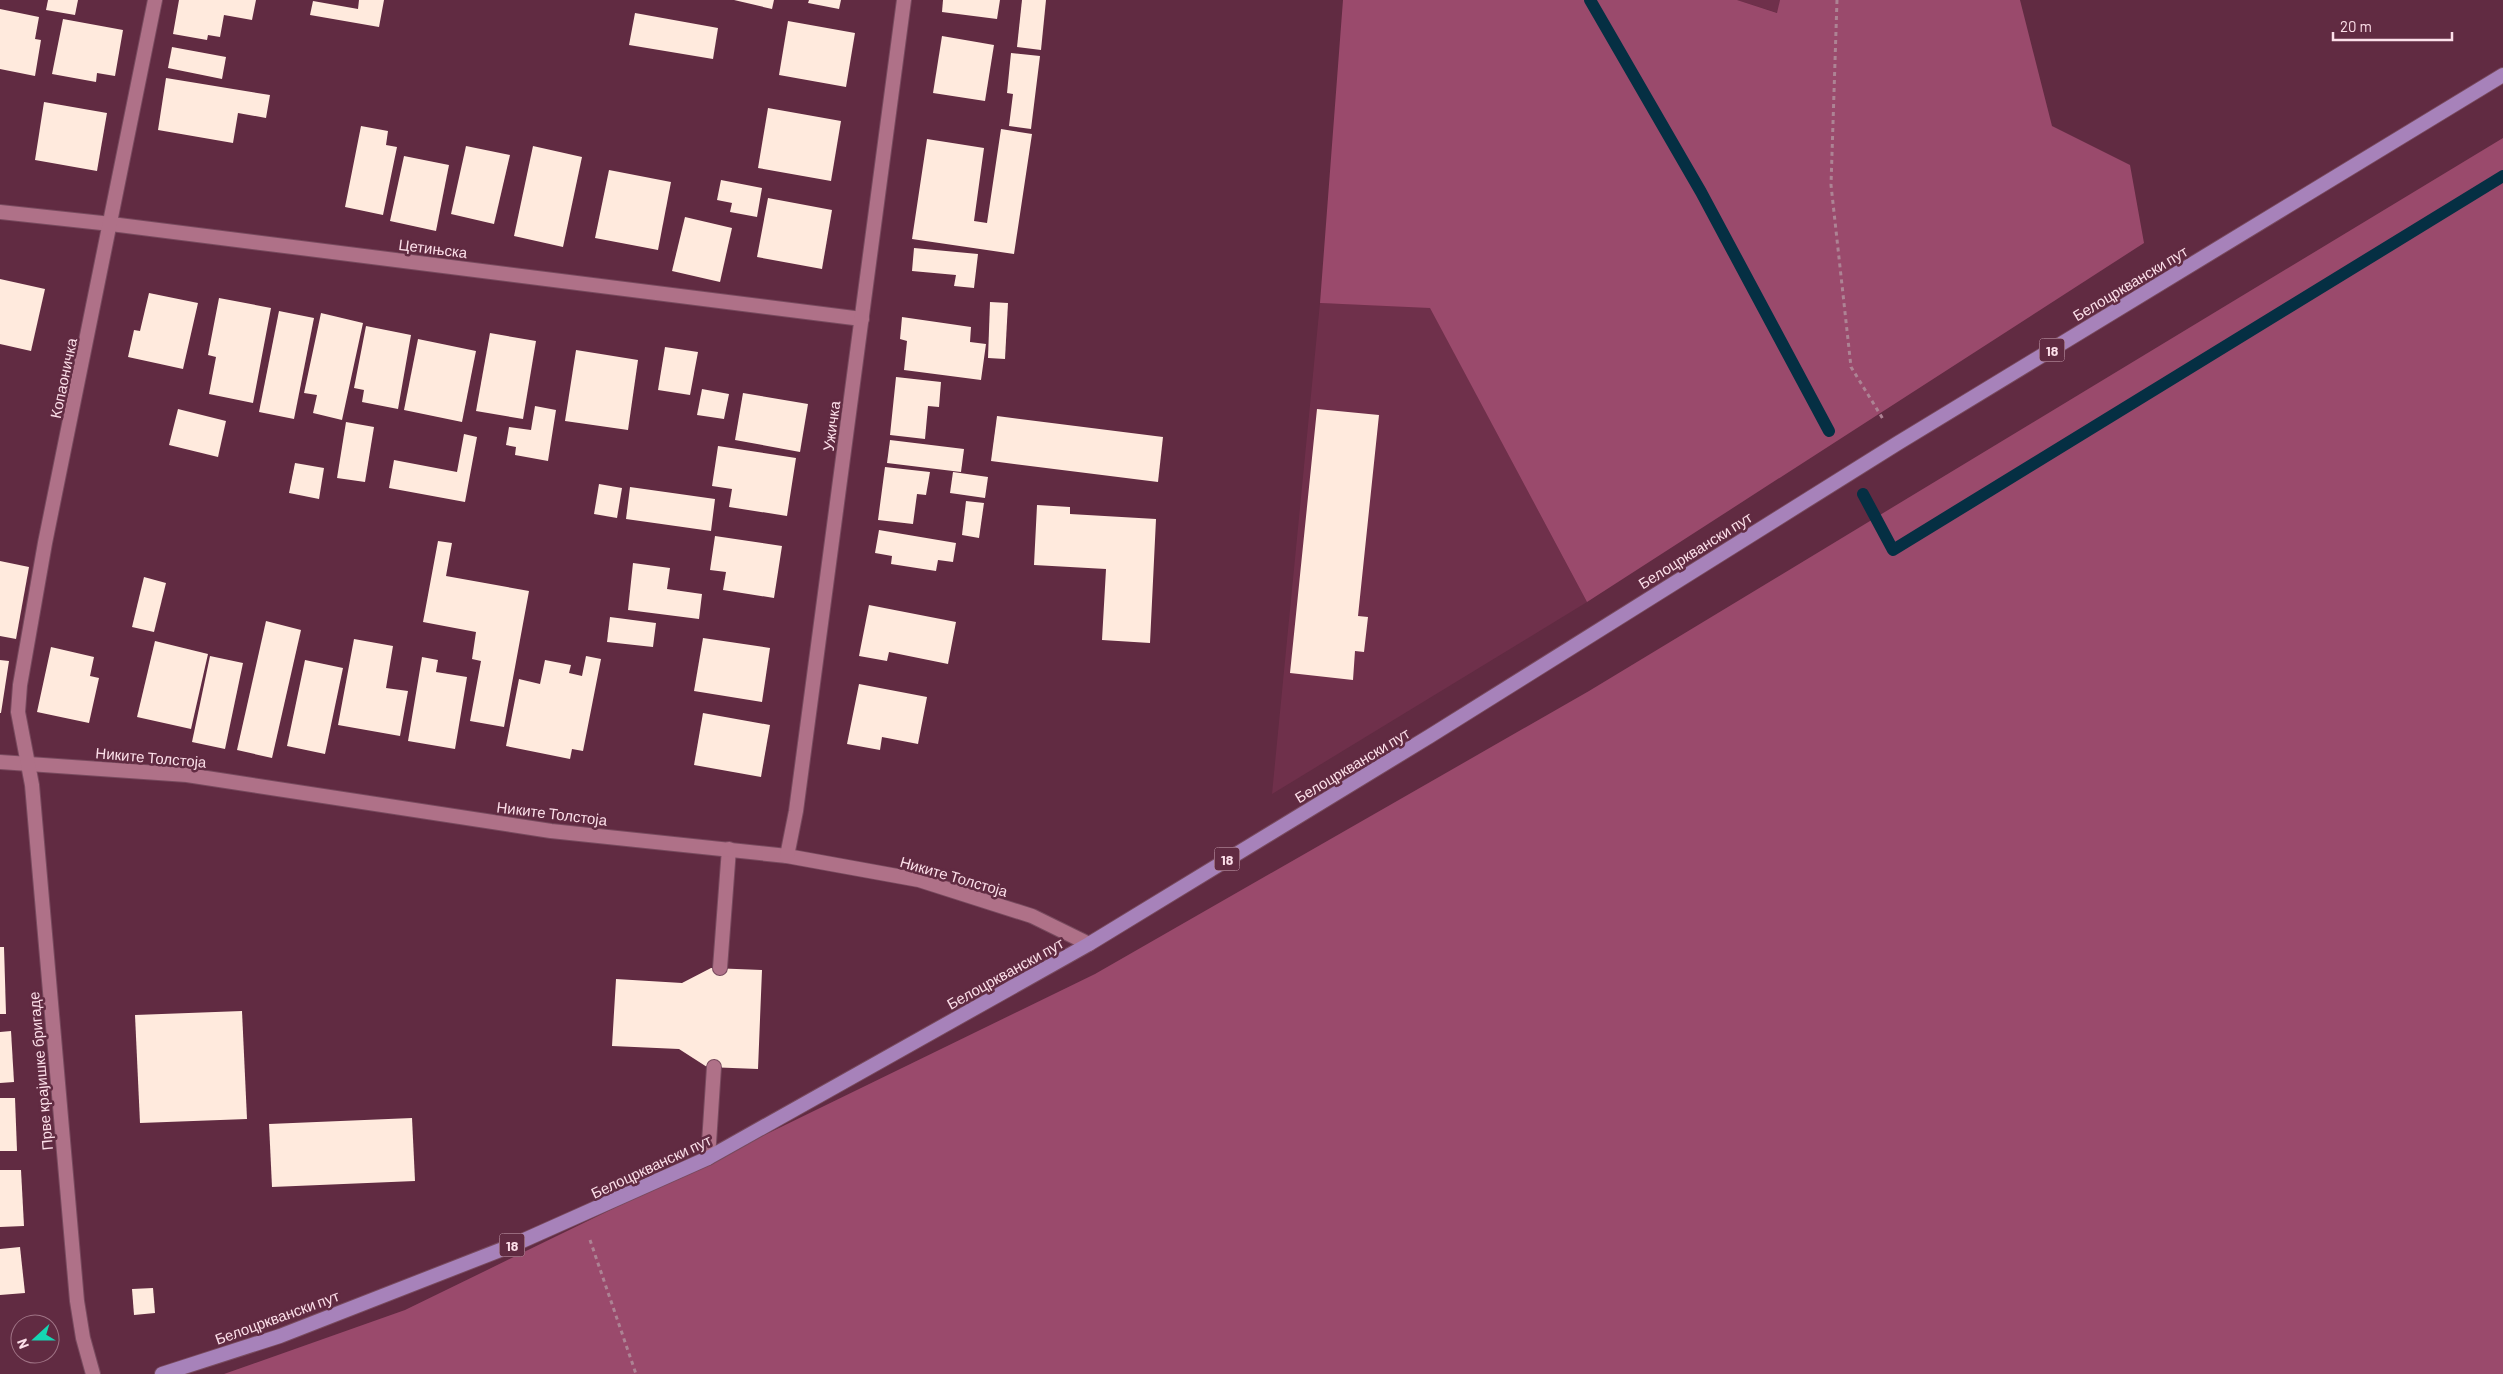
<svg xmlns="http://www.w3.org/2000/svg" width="2503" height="1374" font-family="Barlow,sans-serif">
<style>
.built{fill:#6f304b}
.green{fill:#9a4a6c}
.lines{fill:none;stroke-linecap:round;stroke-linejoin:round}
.stream{stroke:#052f43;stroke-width:12}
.building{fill:#ffeadd}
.service-casing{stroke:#784a5e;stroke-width:16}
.minor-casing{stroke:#784a5e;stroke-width:16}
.primary-casing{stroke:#784a5e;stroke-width:16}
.path{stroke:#ad8394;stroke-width:3;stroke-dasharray:4 4;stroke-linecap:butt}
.service{stroke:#af7188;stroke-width:14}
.minor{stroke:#af7188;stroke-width:14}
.primary{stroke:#a782ba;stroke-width:14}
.labels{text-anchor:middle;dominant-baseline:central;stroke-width:5;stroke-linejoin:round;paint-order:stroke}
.shield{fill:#612b42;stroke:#cea9b7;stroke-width:1}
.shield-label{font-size:14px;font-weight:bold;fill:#fcdfe9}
.street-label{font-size:15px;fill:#fcdfe9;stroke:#612b42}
</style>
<rect width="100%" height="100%" fill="#612b42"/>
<g class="built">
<polygon points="1737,0 1780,0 1778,13"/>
<polygon points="1320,303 1430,307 1587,602 1272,794"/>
</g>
<g class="green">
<polygon points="1343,0 1737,0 1777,13 1780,0 2020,0 2052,126 2130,165 2144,243 1587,602 1430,308 1320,303"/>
<polygon points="2503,138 2503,1374 224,1374 405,1310 1095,974 1589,691"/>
</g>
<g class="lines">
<g class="stream">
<polyline points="1590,0 1701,192 1829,431"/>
<polyline points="1863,494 1893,550 2503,176"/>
</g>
</g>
<g class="building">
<polygon points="48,0 78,0 75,15 46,10"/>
<polygon points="179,0 256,0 252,20 224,15 220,37 208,35 207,40 173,34"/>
<polygon points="359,0 384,0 379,27 310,15 313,1 358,9"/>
<polygon points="734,0 774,0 772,9"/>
<polygon points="809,0 841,0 839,9 808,3"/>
<polygon points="943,0 1000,0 997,19 942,12"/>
<polygon points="1022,0 1046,0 1041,50 1017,47"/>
<polygon points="0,9 39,17 35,39 41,40 35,76 0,69"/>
<polygon points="635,13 718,28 713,59 629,45"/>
<polygon points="63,19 123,30 115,76 97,73 96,82 52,74"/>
<polygon points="788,21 855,33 846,87 779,75"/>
<polygon points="942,36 994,45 985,101 933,93"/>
<polygon points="172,47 226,57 222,79 168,68"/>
<polygon points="1011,53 1040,56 1031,129 1009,126 1013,94 1007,93"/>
<polygon points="166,78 270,95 266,118 238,113 233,143 158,130"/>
<polygon points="44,102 107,113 97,171 35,160"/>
<polygon points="768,108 841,121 831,181 758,168"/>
<polygon points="361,126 388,131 386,145 397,147 383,215 345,207"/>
<polygon points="1001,129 1032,134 1014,254 912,239 927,139 984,148 974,221 987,223"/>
<polygon points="466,146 510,155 494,224 451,214"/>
<polygon points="533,146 582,157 563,247 514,236"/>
<polygon points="404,156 449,165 436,231 390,221"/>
<polygon points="609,170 671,182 658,250 595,238"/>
<polygon points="721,180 762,188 757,217 730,212 732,203 717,200"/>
<polygon points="768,198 832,210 822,269 757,257"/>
<polygon points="685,217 732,228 720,282 672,271"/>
<polygon points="914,248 978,254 974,288 954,286 956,275 912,271"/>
<polygon points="0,279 45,289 31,351 0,344"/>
<polygon points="149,293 198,303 183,369 128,357 134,330 140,331"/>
<polygon points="219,298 271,308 253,403 209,394 216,357 208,355"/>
<polygon points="990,302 1008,303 1005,359 988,358"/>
<polygon points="279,311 314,318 294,419 259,412"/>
<polygon points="321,313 363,323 342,420 313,413 317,395 304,393"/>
<polygon points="902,317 971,327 970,342 986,344 981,380 904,370 907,341 900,339"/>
<polygon points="366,326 411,335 398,409 362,402 364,390 354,388"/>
<polygon points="490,333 536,341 523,419 476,411"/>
<polygon points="418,339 476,351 462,422 404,410"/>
<polygon points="665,347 698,352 690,395 658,390"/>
<polygon points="576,350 638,360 628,430 565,421"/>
<polygon points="896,377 941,382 939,407 928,406 925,439 890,435"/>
<polygon points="702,389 729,394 724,419 697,415"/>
<polygon points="743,393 808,404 800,452 735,440"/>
<polygon points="535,406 556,410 548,461 515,455 516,447 506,445 509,427 531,430"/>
<polygon points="178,409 226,421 218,457 169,445"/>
<polygon points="1317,409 1379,415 1358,616 1368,617 1364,652 1355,651 1353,680 1290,673"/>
<polygon points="997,416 1163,437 1158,482 991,461"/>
<polygon points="346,422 374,427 365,482 337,478"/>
<polygon points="464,434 477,437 465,502 389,488 394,460 457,472"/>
<polygon points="890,440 964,449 961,472 887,463"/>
<polygon points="718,446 796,458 787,516 729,507 732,489 712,486"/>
<polygon points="295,463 324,468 319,499 289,493"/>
<polygon points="885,467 930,472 926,495 917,494 913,524 878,520"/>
<polygon points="953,472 988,477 985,498 950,493"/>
<polygon points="599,484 622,488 617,518 594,514"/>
<polygon points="630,487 715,499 711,531 626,519"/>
<polygon points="966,501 984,503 979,538 962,535"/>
<polygon points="1037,505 1070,507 1070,514 1156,519 1150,643 1102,640 1106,569 1034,565"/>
<polygon points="879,530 956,543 953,562 938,560 936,571 891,564 892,556 875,553"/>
<polygon points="715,536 782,546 774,598 723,590 726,572 710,570"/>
<polygon points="438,541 452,543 446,576 529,591 504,727 470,721 481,661 472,659 476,632 423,622"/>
<polygon points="0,561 29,567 16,639 0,636"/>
<polygon points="633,563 670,568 667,589 702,594 699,619 628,610"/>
<polygon points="144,577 166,583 154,632 132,627"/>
<polygon points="869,605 956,622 948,664 889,652 887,661 859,656"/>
<polygon points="610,617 656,623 653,647 607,642"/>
<polygon points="266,621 301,630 272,758 237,750"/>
<polygon points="703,638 770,648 762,702 694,691"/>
<polygon points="354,639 393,646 386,688 408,691 400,736 338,725"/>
<polygon points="155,641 208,654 191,729 137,717"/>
<polygon points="51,647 94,657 90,676 99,678 89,723 37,712"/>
<polygon points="210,656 243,663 225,749 192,742"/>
<polygon points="586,656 601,659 583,751 572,749 570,759 506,746 519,679 540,684 545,660 571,665 569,673 582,676"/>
<polygon points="422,657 438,660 436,672 467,677 455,749 408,741"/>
<polygon points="0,660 9,661 1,713 0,713"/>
<polygon points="305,660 343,668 325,754 287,746"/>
<polygon points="859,684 927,697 918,744 882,737 880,750 847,744"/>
<polygon points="703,713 770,725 761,777 694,765"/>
<polygon points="0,947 4,947 6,1014 0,1014"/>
<polygon points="711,968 762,970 758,1069 707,1067 679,1049 612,1046 616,979 682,983"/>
<polygon points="242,1011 247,1119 140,1123 135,1015"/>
<polygon points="11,1031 14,1082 0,1083 0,1032"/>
<polygon points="0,1098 15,1098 17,1151 0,1151"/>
<polygon points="412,1118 415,1181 272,1187 269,1124"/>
<polygon points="0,1170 21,1170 24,1226 0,1227"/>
<polygon points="20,1247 25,1293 0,1295 0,1249"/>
<polygon points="153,1288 155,1313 134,1315 132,1289"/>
</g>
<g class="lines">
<defs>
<g id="service">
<polyline points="720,968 729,849"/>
<polyline points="708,1158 714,1067"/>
</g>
<g id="minor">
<polyline points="0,212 111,224 862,319"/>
<polyline points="0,762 187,775 551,831 787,856 919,880 1032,916 1089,944"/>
<polyline points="787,856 796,811 904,0"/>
<polyline points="93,1374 83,1338 77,1301 32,785 18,712 20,685 45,543 155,0"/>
</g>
<polyline id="primary" points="162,1374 280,1336 513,1245 708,1158 1089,944 1430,736 1898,443 2503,75"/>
</defs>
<use href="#service" class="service-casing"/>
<use href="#minor" class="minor-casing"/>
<use href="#primary" class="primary-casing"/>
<g class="path">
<polyline points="1837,0 1831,185 1851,367 1883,419"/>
<polyline points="590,1240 636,1374"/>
</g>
<use href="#service" class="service"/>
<use href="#minor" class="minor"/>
<use href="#primary" class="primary"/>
</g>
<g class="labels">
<g class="shield">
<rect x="2039.5" y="338.5" width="25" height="23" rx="4"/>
<rect x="1214.5" y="847.5" width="25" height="23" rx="4"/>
<rect x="499.5" y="1233.5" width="25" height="23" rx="4"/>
</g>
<g class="shield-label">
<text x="2052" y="350">18</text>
<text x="1227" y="859">18</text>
<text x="512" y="1245">18</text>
</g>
<g class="street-label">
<text transform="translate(433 248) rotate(7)">Цетињска</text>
<text transform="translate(2130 283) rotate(-31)">Белоцрквански пут</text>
<text transform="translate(63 378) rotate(-78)">Копаоничка</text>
<text transform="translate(831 426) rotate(-82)">Ужичка</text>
<text transform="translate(1695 550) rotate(-32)">Белоцрквански пут</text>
<text transform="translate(151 757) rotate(5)">Никите Толстоја</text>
<text transform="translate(1352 765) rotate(-31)">Белоцрквански пут</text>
<text transform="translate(552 813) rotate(7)">Никите Толстоја</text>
<text transform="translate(954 876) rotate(16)">Никите Толстоја</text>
<text transform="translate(1005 973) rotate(-29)">Белоцрквански пут</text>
<text transform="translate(40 1071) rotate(-95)">Прве крајишке бригаде</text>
<text transform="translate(651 1166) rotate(-25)">Белоцрквански пут</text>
<text transform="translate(277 1317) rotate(-20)">Белоцрквански пут</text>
</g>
</g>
<g transform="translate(35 1339) rotate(249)"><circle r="24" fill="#612b42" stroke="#9f7385"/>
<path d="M0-4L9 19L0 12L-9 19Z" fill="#15d5b3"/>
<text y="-8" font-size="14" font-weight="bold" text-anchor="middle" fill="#fcdfe9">N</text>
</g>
<path d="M2333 32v8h119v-8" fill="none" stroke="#fcdfe9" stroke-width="2.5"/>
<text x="2340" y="32" font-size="15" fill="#fcdfe9" stroke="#612b42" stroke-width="4" paint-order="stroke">20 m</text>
</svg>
